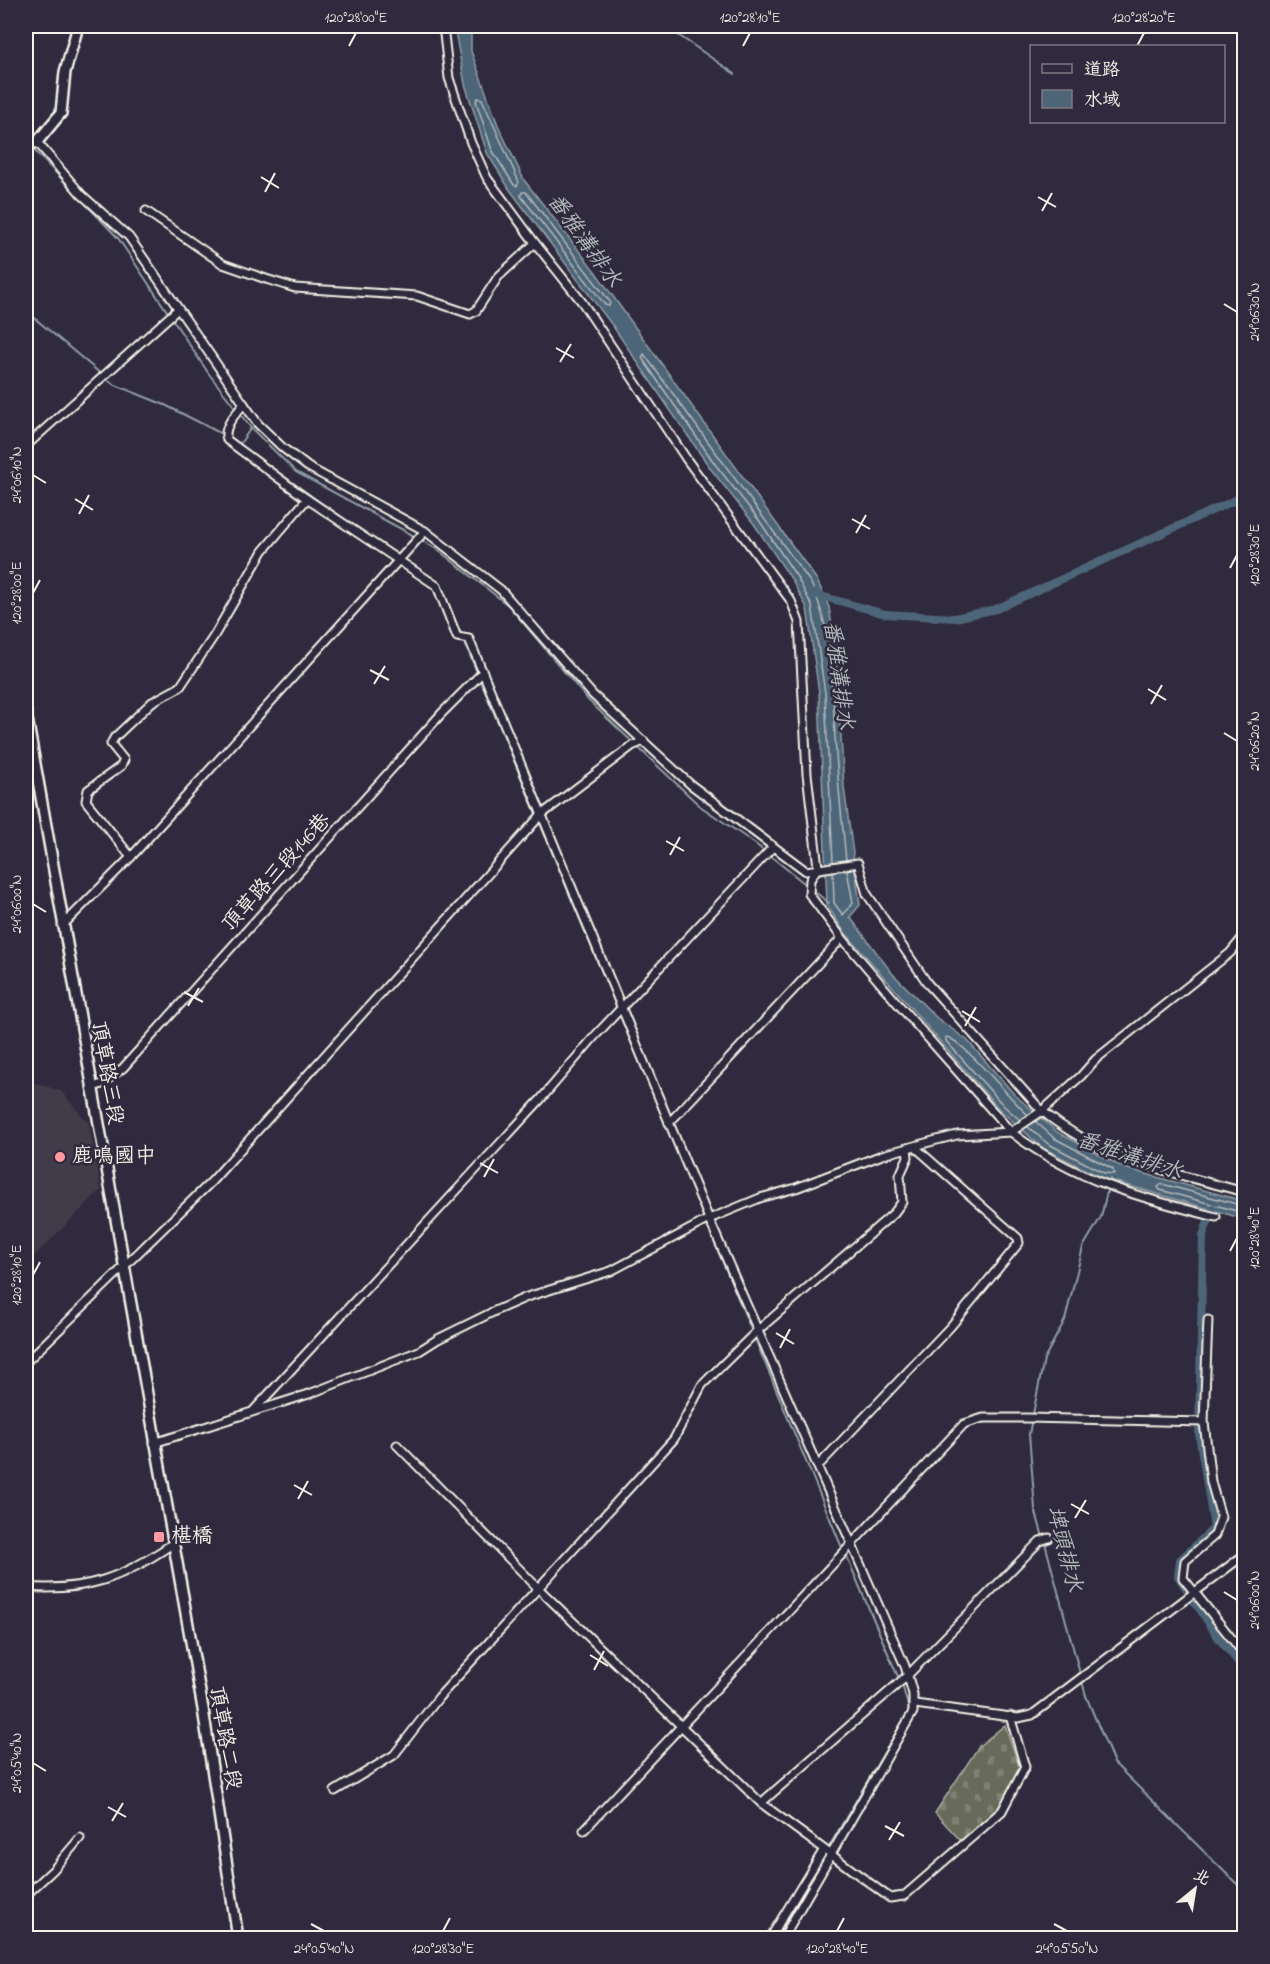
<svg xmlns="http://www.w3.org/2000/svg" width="1270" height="1964" font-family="'Indie Flower','LXGW WenKai TC',sans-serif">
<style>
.built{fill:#433b48}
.cemetery{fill:url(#cemetery-stones);stroke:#aeaea2;stroke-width:1.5}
.water{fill:#4e6578;stroke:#909da5;stroke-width:1.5}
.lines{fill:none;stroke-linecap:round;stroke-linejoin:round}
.shore{stroke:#b2b9bb;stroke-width:1.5}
.stream{stroke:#909da5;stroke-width:2}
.canal{stroke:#4e6578;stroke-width:8}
.minor-casing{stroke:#f4f1e8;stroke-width:11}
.tertiary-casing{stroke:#f4f1e8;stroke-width:14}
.minor{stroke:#2f2a3d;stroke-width:7}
.tertiary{stroke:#2f2a3d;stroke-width:9}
.ticks{fill:none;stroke:#f4f1e8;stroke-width:2}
.poi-dot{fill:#ff9aa2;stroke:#2f2a3d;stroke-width:2}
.labels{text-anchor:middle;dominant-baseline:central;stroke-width:5;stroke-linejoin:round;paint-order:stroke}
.street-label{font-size:21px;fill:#f4f1e8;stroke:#2f2a3d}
.poi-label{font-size:21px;fill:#f4f1e8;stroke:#2f2a3d;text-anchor:start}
.water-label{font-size:22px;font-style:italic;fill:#b2b9bb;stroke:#2f2a3d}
.neatline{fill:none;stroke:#f4f1e8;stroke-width:2}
.ticks-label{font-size:15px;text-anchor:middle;fill:#f4f1e8}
</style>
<defs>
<pattern id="cemetery-stones" width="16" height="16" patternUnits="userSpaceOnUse" patternTransform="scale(1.5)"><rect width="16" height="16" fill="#676b5c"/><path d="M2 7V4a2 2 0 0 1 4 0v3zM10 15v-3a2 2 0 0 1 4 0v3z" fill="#7d8173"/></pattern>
</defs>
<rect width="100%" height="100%" fill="#2f2a3d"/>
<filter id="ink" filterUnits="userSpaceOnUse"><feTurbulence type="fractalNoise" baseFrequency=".0167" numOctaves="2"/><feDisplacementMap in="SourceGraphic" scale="12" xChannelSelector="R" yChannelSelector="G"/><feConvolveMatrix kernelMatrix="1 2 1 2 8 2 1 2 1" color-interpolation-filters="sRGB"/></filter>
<g filter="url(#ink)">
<polygon class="built" points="26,1080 61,1091 89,1124 101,1190 26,1264"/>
<polygon class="cemetery" points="1005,1725 1021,1771 1005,1801 962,1842 935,1813 979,1746"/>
<polygon class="water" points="454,26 471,26 471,51 498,125 524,180 594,270 817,580 829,607 836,652 844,787 860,905 850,917 892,973 937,1018 967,1040 1015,1095 1057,1132 1124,1168 1244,1201 1244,1219 1102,1178 1043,1148 1000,1110 843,930 827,905 819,693 807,608 792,580 754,524 710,468 612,325 510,190 487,153 465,84"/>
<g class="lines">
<g class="shore">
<polygon points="478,98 482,99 519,182 517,186 514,185 492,150 476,101"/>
<polygon points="522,192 526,192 610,302 609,306 605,305 521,196"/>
<path d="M833,862l-8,-169 -13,-87 -15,-29 -38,-57 -44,-56 -73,-106 2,-4 167,229c22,48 21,101 24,153 2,42 7,83 11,124"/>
<polyline points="833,872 834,903 843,915 853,903 847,870"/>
<path d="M1020,1120l-16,-14 -58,-65v-4c15,1 65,63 82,78"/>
<polyline points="1028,1127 1047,1143 1104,1173 1114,1174 1113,1169 1054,1138 1035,1121"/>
<polyline points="1244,1206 1162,1184 1158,1187 1160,1190 1244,1213"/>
</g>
<g class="stream">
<polyline points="665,26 735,74"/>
<polyline points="32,148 118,238 209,374 251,428 296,472 416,537"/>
<polyline points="26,311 101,374"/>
<polyline points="105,378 113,384 165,405 224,435"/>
<polyline points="251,428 239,445 350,523"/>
<polyline points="421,540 438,550 509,606 589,701 700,806 754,843 829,903"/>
<polyline points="441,587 462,636"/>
<polyline points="464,641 537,816"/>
<polyline points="539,821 843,1550"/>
<polyline points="1043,1537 1035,1509 1029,1434 1044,1359 1065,1320 1083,1247 1101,1217 1110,1179"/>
<polyline points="1045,1543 1086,1696 1114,1763 1244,1891"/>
<polyline points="846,1555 899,1679"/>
<polyline points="827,1850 909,1710 902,1684"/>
<polyline points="776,1938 818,1866"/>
</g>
<g class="canal">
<polyline points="814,594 885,614 955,618 996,609 1244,496"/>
<polyline points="1213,1208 1203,1235 1199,1434 1214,1528 1180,1560 1178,1576 1220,1640 1244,1669"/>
</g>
<defs>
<g id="minor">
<path d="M443,26l6,52 22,65 16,35 48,65 47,59 105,158 104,141 8,21 8,152 11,93 -8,13 -1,14 33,44 56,66 113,128c64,49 130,66 205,85"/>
<path d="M37,142l44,52 48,43 115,167c-8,10 -22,23 -17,36l80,59 130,87 20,51 12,2 240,580 196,447 8,28v18l-130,226"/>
<polyline points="146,211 223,264 266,279 295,288 417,296 470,314 476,311 498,277 535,243"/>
<path d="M244,404l14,20 25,24 25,19 117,64 76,59 92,105 97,89 116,87 52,-8 9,31 61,90 114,127c62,51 128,60 202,81"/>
<polyline points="26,446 178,309"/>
<polyline points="131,857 86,801 88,790 121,766 124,760 111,744 114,738 152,702 180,687 214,636 263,551 307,499"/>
<polyline points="62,926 131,857 425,531"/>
<polyline points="91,1088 102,1084 123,1068 442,713 483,672"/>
<polyline points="669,1123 842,938"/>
<polyline points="1208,1320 1204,1422 1211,1482 1221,1517 1215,1535 1185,1561 1183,1578 1244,1654"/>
<polyline points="26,1362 212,1181 541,815 632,746 644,741"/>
<polyline points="254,1410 541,1099 594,1037 772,848"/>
<polyline points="154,1443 309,1394 419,1351 438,1339 497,1310 527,1297 611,1271 709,1219 760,1198 796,1188 882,1155 933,1141 957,1135 1011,1132 1042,1111 1081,1076 1096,1059 1230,953 1244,936"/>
<polyline points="397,1445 537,1587 761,1803 890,1898 904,1896 1002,1811 1025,1767 1010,1716"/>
<polyline points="818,1466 951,1326 1019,1243 1018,1238 915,1147"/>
<path d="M26,1587c59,5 97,-9 146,-43"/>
<polyline points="915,1704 1018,1718 1032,1715 1244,1555"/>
<polyline points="335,1791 394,1755 439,1697 674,1439 702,1385 757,1331 894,1213 902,1202 900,1175 908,1157 907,1148"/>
<polyline points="761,1803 907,1676 1040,1541 1049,1538"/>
<polyline points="584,1830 964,1424 983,1418 1027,1418 1204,1422"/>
<polyline points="26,1895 53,1870 80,1838"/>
<polyline points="770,1938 823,1851"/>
</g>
<g id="tertiary">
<polyline points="26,146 37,142 61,113 65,72 78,26"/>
<polyline points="26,713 203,1709 238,1938"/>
</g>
</defs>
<use href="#minor" class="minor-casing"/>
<use href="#tertiary" class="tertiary-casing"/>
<use href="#minor" class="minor"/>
<use href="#tertiary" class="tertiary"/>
</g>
</g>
<path class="ticks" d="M349,46l7,-13M743,46l7,-13M1137,46l7,-13M261,177l18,11M265,192l10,-19M1038,197l18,10M1042,211l10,-18M1224,304l13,8M556,348l18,10M560,362l11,-18M33,475l13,8M75,499l18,11M79,514l10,-19M852,519l18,10M856,533l10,-18M1230,568l7,-13M33,593l7,-13M370,670l19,10M374,684l11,-18M1148,689l18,11M1151,704l11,-19M1224,733l13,8M666,841l18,10M670,855l10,-18M33,904l13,8M184,992l19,10M188,1006l11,-18M962,1011l18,11M965,1026l11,-19M480,1163l18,10M484,1177l10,-18M1230,1251l7,-13M33,1275l7,-13M776,1333l18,11M780,1348l10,-19M294,1485l18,10M298,1499l10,-18M1071,1504l18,10M1075,1518l11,-18M1224,1592l13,8M590,1655l18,11M594,1670l10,-19M33,1763l13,8M108,1807l18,10M112,1821l11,-18M885,1826l19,10M889,1840l11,-18M311,1924l13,7M1054,1924l13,7M443,1931l7,-13M837,1931l7,-13"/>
<g class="poi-dot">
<circle cx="60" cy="1157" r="6"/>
<rect x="153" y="1531" width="12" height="12" rx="3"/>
</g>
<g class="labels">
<g class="street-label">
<text transform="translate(277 873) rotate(-48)">頂草路三段146巷</text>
<text transform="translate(106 1073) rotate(80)">頂草路三段</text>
<text transform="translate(224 1738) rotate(80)">頂草路二段</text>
</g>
<g class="poi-label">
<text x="72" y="1157">鹿鳴國中</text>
<text x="171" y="1537">椹橋</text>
</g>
<g class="water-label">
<text transform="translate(583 241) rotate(54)">番雅溝排水</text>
<text transform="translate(837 675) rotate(82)">番雅溝排水</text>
<text transform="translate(1129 1157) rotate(18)">番雅溝排水</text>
<text transform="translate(1063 1549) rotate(76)">埤頭排水</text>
</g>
</g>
<rect width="1270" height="1964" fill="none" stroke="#2f2a3d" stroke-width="66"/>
<rect x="1030" y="45" width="195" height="78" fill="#2f2a3d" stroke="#7e7a81" stroke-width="1.5"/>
<rect x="1042" y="64" width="30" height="9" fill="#2f2a3d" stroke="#7e7a81" stroke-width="1.5"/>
<text x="1084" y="75" font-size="18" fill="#f4f1e8">道路</text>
<rect x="1042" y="90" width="30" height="18" fill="#4e6578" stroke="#7e7a81" stroke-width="1.5"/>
<text x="1084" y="105" font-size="18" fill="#f4f1e8">水域</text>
<g transform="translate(1195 1889) rotate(30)" stroke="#2f2a3d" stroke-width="4.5" paint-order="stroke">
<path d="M0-4.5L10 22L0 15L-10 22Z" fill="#f4f1e8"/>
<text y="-9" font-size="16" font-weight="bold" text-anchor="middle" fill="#f4f1e8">北</text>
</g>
<rect x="33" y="33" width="1204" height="1898" class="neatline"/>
<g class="ticks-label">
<text x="356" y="22">120°28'00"E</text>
<text x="750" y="22">120°28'10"E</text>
<text x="1144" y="22">120°28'20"E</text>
<text transform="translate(1254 312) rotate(-90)" y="5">24°06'30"N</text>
<text transform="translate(16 475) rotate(-90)" y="5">24°06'10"N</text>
<text transform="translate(1254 555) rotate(-90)" y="5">120°28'30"E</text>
<text transform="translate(16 593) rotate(-90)" y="5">120°28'00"E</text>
<text transform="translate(1254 741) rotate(-90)" y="5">24°06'20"N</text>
<text transform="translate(16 904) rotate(-90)" y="5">24°06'00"N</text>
<text transform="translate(1254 1238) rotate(-90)" y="5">120°28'40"E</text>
<text transform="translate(16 1275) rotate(-90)" y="5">120°28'10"E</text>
<text transform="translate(1254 1600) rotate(-90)" y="5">24°06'00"N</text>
<text transform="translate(16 1763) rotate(-90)" y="5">24°05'40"N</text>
<text x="324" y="1953">24°05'40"N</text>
<text x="443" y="1953">120°28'30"E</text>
<text x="837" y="1953">120°28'40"E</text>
<text x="1067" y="1953">24°05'50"N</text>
</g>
</svg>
